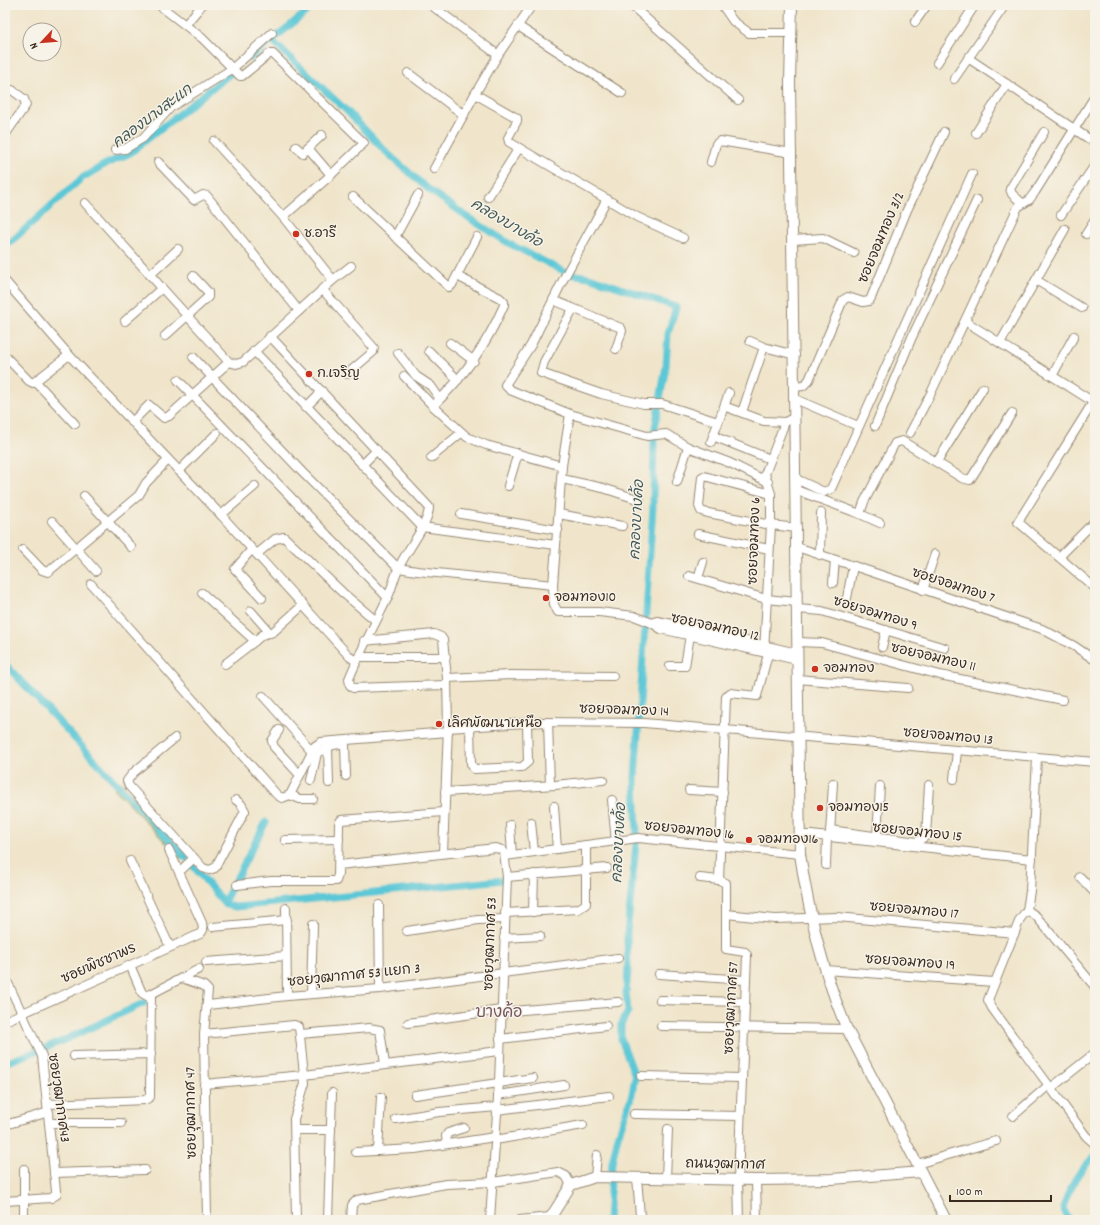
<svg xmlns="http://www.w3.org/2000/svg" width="1100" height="1225" font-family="Dekko,'Playpen Sans Thai',sans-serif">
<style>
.green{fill:#b0c569;stroke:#767844}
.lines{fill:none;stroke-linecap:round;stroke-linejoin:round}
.canal{stroke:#5cc7d6;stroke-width:7}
.minor-casing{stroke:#968874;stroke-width:10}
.major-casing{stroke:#968874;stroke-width:12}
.minor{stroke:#fff;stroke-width:8}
.major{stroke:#fff;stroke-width:10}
.poi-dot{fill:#c8321e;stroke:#f7f3e8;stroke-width:1.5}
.labels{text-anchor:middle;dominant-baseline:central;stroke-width:3;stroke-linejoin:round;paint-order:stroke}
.poi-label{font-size:14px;fill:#3b2a1e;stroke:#f7f3e8;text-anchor:start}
.street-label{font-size:14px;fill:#3b2a1e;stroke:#f7f3e8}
.water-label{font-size:15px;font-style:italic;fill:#455955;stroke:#f7f3e8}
.quarter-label{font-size:16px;fill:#735460;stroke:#f7f3e8}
</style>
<rect width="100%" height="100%" fill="#f7f3e8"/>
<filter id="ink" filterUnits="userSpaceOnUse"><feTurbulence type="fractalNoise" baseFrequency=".025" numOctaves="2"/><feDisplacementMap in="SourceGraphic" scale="8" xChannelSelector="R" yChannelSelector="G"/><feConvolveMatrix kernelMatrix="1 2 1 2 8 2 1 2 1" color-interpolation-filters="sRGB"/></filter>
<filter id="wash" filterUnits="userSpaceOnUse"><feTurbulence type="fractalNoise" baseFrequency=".012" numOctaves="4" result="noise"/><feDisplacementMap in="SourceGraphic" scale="16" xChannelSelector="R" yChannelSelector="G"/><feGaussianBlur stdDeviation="0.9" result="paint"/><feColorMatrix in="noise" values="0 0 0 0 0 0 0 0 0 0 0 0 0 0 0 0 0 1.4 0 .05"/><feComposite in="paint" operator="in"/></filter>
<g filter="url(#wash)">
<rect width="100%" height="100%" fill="#f0e5cb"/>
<polygon class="green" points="120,781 186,853 181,859 114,788"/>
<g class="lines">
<g class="canal">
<polyline points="271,40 347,111 385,151 428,189 472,220 510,244 569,274 589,277 676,307 668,334 666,366 654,433 653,507 635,778 637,836 627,934 628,970 626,993 628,1011 621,1025 621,1039 635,1076 632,1094 618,1136 612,1162 608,1220"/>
<polyline points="250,58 315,5"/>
<polyline points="5,247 82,178 104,165 130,153 231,73"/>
<polyline points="5,664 186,858"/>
<polyline points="193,866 226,905 236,907 503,880"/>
<polyline points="224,902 266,822"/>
<polyline points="5,1063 60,1042 144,1003"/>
<path d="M1069,1220l-6,-12c7,-22 14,-36 32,-52"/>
</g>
</g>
</g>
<g filter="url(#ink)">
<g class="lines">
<defs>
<g id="minor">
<polyline points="159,5 202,38 240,76 242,76 269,54 273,54 364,143 331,175 283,217"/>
<polyline points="431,5 498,55"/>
<polyline points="631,5 738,100"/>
<polyline points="722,5 733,21 749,33 792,33"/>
<polyline points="915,22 927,5"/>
<polyline points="186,24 202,5"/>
<polyline points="518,26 622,93"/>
<polyline points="968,58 1095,143"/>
<polyline points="937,63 975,5"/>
<polyline points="408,73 464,115"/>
<polyline points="954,79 1005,5"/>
<polyline points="5,93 8,90 12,90 24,99 26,105 5,135"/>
<polyline points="475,94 517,118 517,121 508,138 509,142 637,217 683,238"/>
<polyline points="976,133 1007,84"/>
<polyline points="214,141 283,217 333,280"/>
<polyline points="296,147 303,153 322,135"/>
<polyline points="308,148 331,175"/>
<polyline points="115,150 125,149 143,138 171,107 232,69 272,33"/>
<polyline points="158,162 194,200 203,195 207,196 299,311"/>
<polyline points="711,162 716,144 720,141 792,153"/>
<polyline points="434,169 475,94 498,55 532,5"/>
<polyline points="353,197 449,287 452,285 477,237"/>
<polyline points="488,197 519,148"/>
<polyline points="607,199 564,278 531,345 505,385 510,390 570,414 647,436 666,434 688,447 730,463 768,482"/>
<polyline points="85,203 229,362 236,364 243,362 333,280 351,266"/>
<polyline points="1022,203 1012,194 1010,189 1044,132"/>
<polyline points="1061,215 1095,165"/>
<polyline points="1086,234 1095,220"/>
<polyline points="395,237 418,195"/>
<polyline points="793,240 823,238 854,253"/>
<polyline points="150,275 178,249"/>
<path d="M457,276l43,22 4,4v3c-17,39 -40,72 -71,101l34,31 19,8 76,21"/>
<polyline points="1036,280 1082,308"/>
<polyline points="5,281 69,355 221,515 350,657 356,661"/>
<polyline points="322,289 374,348 373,352 347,374"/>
<polyline points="553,300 621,328 622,331 616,349"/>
<polyline points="573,309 544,362 541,373 601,394 644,404 662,404 718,422"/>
<polyline points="125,321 162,288"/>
<polyline points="965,321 1095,403"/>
<polyline points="165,336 208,297 208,292 193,276"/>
<path d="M270,336l159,171c0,17 -23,44 -30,60 -5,10 -7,22 -12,32 -13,27 -27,53 -38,80l1,6 3,3 93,-3"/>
<polyline points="750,341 764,347 795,355"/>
<polyline points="450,343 474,361"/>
<polyline points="1000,343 1065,229"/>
<polyline points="254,351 422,527 556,545"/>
<polyline points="429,351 458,380"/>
<polyline points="398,353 416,376 431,386 440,399"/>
<polyline points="5,356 29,381 33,383 69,355"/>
<polyline points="193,357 302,472 398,568 417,571 553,585"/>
<polyline points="404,376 433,406"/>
<polyline points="1052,376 1074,336"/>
<polyline points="178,380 388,598"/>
<polyline points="36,382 75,424"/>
<polyline points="795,387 803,386 809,380 843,300 848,297 863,302 869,301 871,298 907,210 944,132"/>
<polyline points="795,399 858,426"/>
<polyline points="1095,399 1018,522 1095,588"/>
<polyline points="306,407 322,391"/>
<polyline points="729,408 764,421 785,422"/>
<polyline points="742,412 764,347"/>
<polyline points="570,414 562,466 553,585 554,605 558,612 599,612 634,616 652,623 661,629 797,660"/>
<polyline points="132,422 149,405 164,418 169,416 229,362"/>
<polyline points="875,426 912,337 977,200"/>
<polyline points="910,433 931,393 1018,207 1029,200 1035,192 1095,96"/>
<polyline points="713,436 770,459"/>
<polyline points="711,442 729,393"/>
<polyline points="431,458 461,433"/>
<polyline points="937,462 983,388"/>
<polyline points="362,465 377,450"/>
<polyline points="179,471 217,433"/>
<polyline points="562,479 603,488 640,500"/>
<polyline points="796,479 824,492 831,489 972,174"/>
<polyline points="677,482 688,447"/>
<polyline points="508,486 518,453"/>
<polyline points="796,490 860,514 864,502 895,443 902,441 962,478 970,480 1012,413"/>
<polyline points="771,494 704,476 702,477 699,506 701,511 708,513 771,525 797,528"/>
<polyline points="84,496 131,547"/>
<polyline points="461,514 558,530"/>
<polyline points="559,514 622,526"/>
<polyline points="860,514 880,523"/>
<polyline points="221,515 255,486"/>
<polyline points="52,521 96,571"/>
<polyline points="698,534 769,549"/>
<polyline points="797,547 1042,629 1074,646 1095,660"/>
<polyline points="252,549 235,569 262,598"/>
<polyline points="23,550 42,570 48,572 139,495 146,483 168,460"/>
<polyline points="257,554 275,539 284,537 343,593 375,620"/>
<polyline points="820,555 821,513"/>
<polyline points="1059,557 1095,521"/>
<polyline points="689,576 766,599 797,602"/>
<polyline points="698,578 703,562"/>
<polyline points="833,583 835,560"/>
<polyline points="91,584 277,795 282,798 290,795 312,751 315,746 321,742 448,732"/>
<polyline points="923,590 935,554"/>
<polyline points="202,593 255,641 262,635 273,632 303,605"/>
<polyline points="847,598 853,566"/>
<polyline points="797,609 822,611 945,648"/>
<polyline points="251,611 270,633"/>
<polyline points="652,623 657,621 678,625 797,653"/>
<polyline points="364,641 434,634 441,637 443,640 447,678 448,728 443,853"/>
<polyline points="797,642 822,643 940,675 1063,700"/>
<polyline points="882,647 886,630"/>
<polyline points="764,652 771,525 771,494 765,474 785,422 795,417"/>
<polyline points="359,657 446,657"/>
<polyline points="225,664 255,641"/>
<polyline points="670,666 685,666 690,635"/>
<polyline points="447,678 511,675 613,676"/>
<polyline points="797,679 908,688"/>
<polyline points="263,696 312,751"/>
<polyline points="548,722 550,785"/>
<polyline points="448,728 541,722 644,723 1095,762"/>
<polyline points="470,728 471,764 474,769 522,767 528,762 527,723"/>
<polyline points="279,730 272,741 274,747 300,775"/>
<polyline points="175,738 133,773 127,781 129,786 203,868 209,870 215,868 245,811 241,804 236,800"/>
<polyline points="345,744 346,776"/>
<polyline points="328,749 329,783"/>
<polyline points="1037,758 1030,891 1027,910 1020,919 988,1000 992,1008 1086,1136 1095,1144"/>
<polyline points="954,779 957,751"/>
<polyline points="311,780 317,753 333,745 340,744"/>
<polyline points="689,790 723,792"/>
<polyline points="445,792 555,785 603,780"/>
<polyline points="290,795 300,799 313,799"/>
<polyline points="612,800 616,842"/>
<polyline points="554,806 557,849"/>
<polyline points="531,822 534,852"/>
<polyline points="510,825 512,855"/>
<polyline points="830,830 917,842 926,836 929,785"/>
<polyline points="830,834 833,783"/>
<polyline points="800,835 811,835 1032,859"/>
<polyline points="877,836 880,786"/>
<polyline points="285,840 339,839"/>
<polyline points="505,856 638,838 800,854"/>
<polyline points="130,861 170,947"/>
<polyline points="339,865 496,848 502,850 504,852 507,877 499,1082 490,1220"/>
<polyline points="826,865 827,837"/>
<polyline points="180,871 194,858"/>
<polyline points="507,877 607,868"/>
<polyline points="1080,877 1095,893"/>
<polyline points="700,878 719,880 726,883 726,949 745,952 747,955 738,1180 739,1220"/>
<polyline points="719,880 726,697 730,693 757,696 768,654"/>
<polyline points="237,885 271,881 336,881 338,875 339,824 341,820 443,812"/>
<polyline points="379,905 380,989"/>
<polyline points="286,908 287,996"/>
<polyline points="1027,910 1036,916 1095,987"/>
<polyline points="533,912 534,874"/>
<polyline points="505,913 578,909 586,904 586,845"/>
<polyline points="726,914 775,919 837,917 1015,933"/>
<polyline points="213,927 287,920"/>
<polyline points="407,931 478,920 505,919"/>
<polyline points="504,938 540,936"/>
<polyline points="206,962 286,956"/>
<polyline points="825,970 994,982"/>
<polyline points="659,974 745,980"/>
<polyline points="182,978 204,986 208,990 204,1034 207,1220"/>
<polyline points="151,994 199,969"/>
<polyline points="311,994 313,924"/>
<polyline points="660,1000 744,1002"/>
<polyline points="208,1005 287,996 380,989 618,958"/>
<polyline points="501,1012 618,1002"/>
<polyline points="5,1021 200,934 203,930 202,923 169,850"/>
<polyline points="408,1023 501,1010"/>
<polyline points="661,1026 847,1029"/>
<polyline points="204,1034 294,1025 299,1027 305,1083 294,1119 296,1220"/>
<polyline points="300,1034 369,1028 380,1030 385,1064"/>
<polyline points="500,1039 606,1026"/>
<polyline points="74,1056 151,1054"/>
<polyline points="641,1076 742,1078"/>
<polyline points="204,1084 304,1075 499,1051"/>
<polyline points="1051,1088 1095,1053"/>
<polyline points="415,1095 533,1078"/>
<polyline points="498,1095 564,1085"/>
<polyline points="48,1104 145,1100 150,1097 151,994 147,996 142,993 130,965"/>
<polyline points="497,1110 609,1096"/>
<polyline points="634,1114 740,1116"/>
<polyline points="1013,1116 1049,1085"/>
<polyline points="396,1119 439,1112 497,1107"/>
<polyline points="50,1123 121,1123"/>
<polyline points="5,1125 49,1112"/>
<polyline points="295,1130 331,1130"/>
<polyline points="495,1140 583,1125"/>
<polyline points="447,1144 446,1136 448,1133 464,1128"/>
<polyline points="378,1151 381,1097"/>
<polyline points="356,1152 415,1149 495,1137"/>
<polyline points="917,1164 996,1141"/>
<polyline points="54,1173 145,1170"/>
<polyline points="595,1177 597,1155"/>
<polyline points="637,1177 640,1216"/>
<polyline points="666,1178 668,1129"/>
<polyline points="756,1180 757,1220"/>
<polyline points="5,1201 51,1198 56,1195 56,1191 42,1056 6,979"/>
<polyline points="24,1220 24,1169"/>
<polyline points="328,1220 332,1093"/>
<polyline points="351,1220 352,1205 357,1200 446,1184 493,1182 558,1172 566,1176 571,1185"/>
<polyline points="520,1220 550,1217"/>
</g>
<g id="major">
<path d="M792,5l-2,76 10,773c9,61 23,119 47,175l99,191"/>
<polyline points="549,1220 571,1185 595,1177 756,1180 832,1179 921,1172"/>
</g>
</defs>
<use href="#minor" class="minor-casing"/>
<use href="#major" class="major-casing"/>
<use href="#minor" class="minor"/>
<use href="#major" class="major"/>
</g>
</g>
<g class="poi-dot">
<circle cx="296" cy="234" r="4"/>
<circle cx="309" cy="374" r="4"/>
<circle cx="546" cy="598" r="4"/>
<circle cx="815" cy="669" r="4"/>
<circle cx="439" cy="724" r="4"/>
<circle cx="820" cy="808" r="4"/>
<circle cx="749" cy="840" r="4"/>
</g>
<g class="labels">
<g class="poi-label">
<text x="304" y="234">ช.อารี</text>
<text x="317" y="374">ก.เจริญ</text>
<text x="554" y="598">จอมทอง10</text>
<text x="823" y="669">จอมทอง</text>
<text x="447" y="724">เลิศพัฒนาเหนือ</text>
<text x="828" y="808">จอมทอง15</text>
<text x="757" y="840">จอมทอง16</text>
</g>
<g class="street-label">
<text transform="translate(882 238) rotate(-67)">ซอยจอมทอง 3/2</text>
<text transform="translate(755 541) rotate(-88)">ซอยจอมทอง 6</text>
<text transform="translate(953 586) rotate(18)">ซอยจอมทอง 7</text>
<text transform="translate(875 614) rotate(17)">ซอยจอมทอง 9</text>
<text transform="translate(715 628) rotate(12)">ซอยจอมทอง 12</text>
<text transform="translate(933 658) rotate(13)">ซอยจอมทอง 11</text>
<text transform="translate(624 711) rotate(2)">ซอยจอมทอง 14</text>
<text transform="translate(948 737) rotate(5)">ซอยจอมทอง 13</text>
<text transform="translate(689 831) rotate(6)">ซอยจอมทอง 16</text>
<text transform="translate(917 833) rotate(6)">ซอยจอมทอง 15</text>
<text transform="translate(914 911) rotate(5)">ซอยจอมทอง 17</text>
<text transform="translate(491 944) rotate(-88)">ซอยวุฒากาศ 53</text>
<text transform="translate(910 963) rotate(4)">ซอยจอมทอง 19</text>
<text transform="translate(99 964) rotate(-24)">ซอยพิชชาพร</text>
<text transform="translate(354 976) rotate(-6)">ซอยวุฒากาศ 53 แยก 3</text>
<text transform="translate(732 1008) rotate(-87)">ซอยวุฒากาศ 57</text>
<text transform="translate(58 1098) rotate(82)">ซอยวุฒากาศ43</text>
<text transform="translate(192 1113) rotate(-91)">ซอยวุฒากาศ 47</text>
<text transform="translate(725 1165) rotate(1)">ถนนวุฒากาศ</text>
</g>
<g class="water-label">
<text transform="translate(153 117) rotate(-37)">คลองบางสะแก</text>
<text transform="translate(506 224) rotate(31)">คลองบางค้อ</text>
<text transform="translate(638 520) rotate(-87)">คลองบางค้อ</text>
<text transform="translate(620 843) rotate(-87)">คลองบางค้อ</text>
</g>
<g class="quarter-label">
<text x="499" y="1013">บางค้อ</text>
</g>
</g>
<rect width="1100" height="1225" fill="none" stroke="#f7f3e8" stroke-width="20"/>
<g transform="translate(42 42) rotate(244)"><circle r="19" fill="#f7f3e8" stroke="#aca397"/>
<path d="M0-3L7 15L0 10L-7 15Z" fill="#c8321e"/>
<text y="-6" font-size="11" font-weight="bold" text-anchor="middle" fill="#3b2a1e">N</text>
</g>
<path d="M950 1195v6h101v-6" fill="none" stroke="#3b2a1e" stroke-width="2"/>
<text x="956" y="1195" font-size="12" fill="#3b2a1e" stroke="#f7f3e8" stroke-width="3" paint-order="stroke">100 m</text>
</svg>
